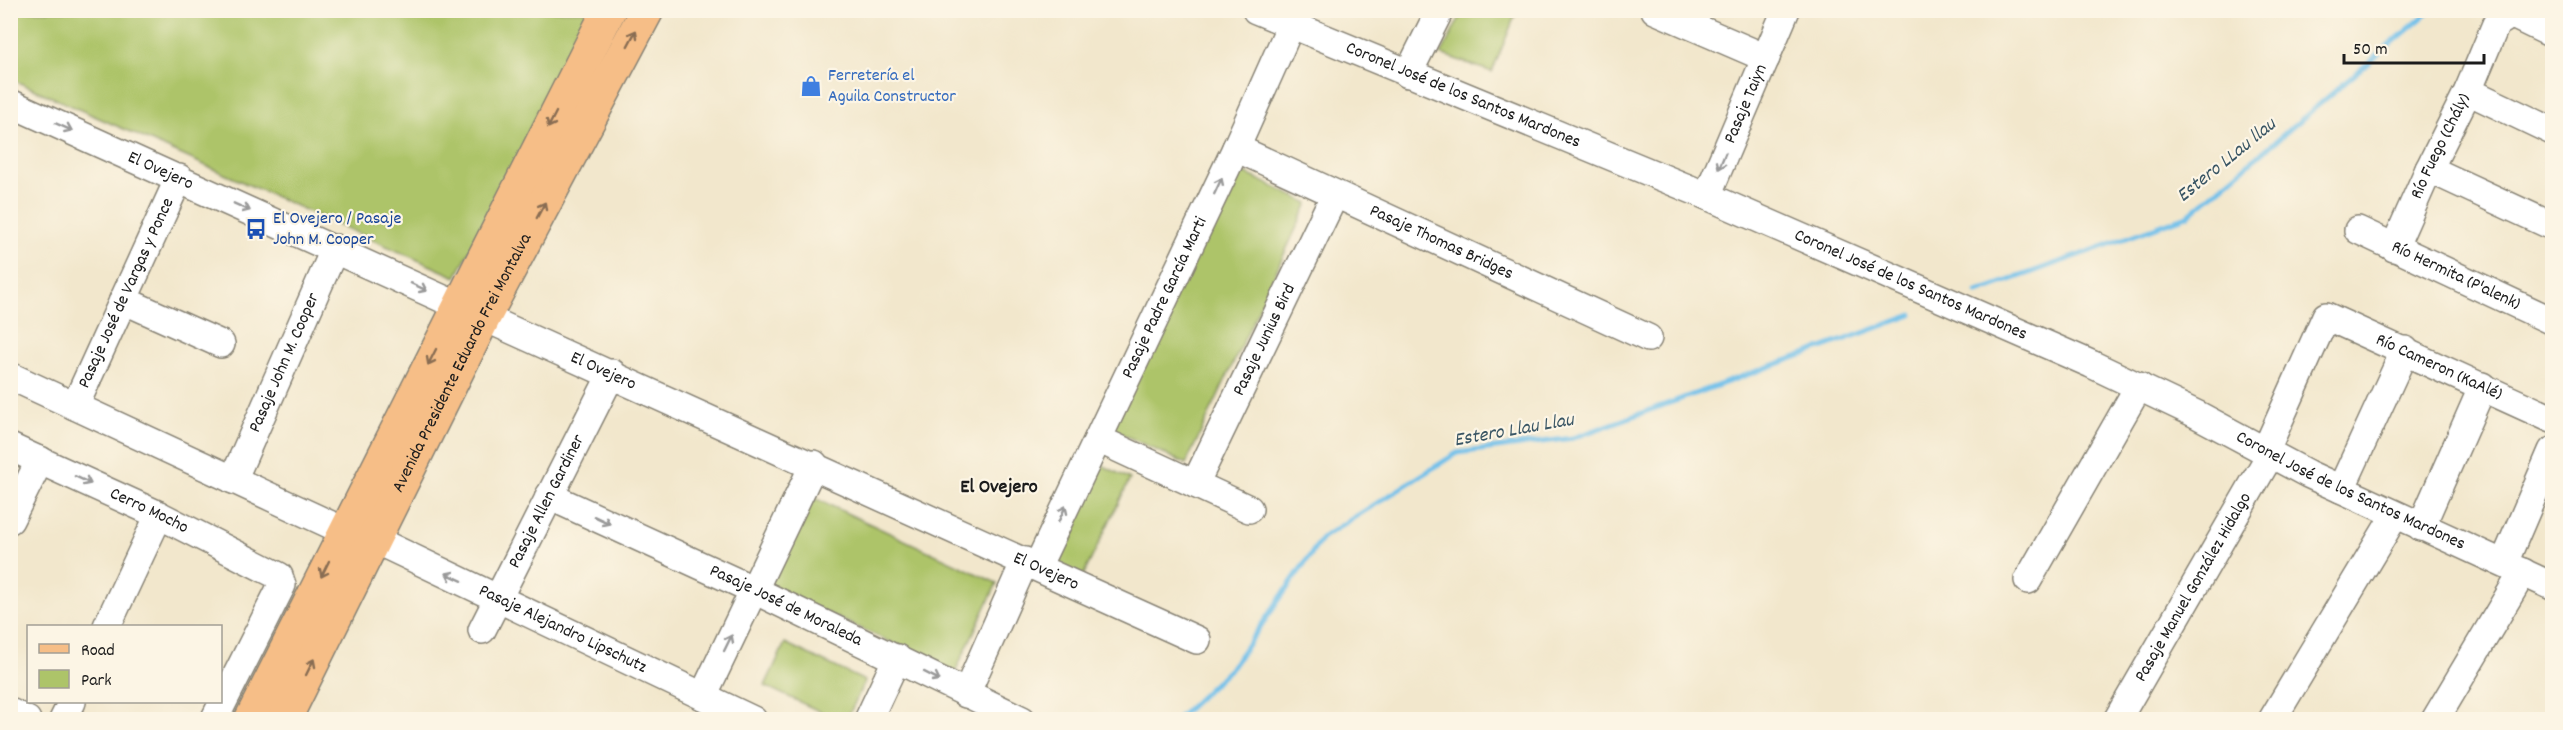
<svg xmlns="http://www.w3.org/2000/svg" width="2563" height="730" font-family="Dekko,sans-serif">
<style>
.green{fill:#adc469;stroke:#647042;stroke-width:1.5}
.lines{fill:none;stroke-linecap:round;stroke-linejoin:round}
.stream{stroke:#6fc0ea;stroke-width:5}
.minor-casing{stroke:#878274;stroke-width:30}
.major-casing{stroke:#878274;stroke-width:36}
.minor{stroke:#fff;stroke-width:27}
.major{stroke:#f6be87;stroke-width:33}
.oneway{stroke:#896d52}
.oneway2{stroke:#999}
.labels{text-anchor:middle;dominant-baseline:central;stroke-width:4.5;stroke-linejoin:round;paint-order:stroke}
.shop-label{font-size:18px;fill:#366cbe;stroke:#fcf5e5;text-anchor:start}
.street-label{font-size:18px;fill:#1c1c1c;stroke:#fcf5e5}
.transit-label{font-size:18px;fill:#164399;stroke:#fcf5e5;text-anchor:start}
.water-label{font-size:20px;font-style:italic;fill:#395564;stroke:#fcf5e5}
.neighbourhood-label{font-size:20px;font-weight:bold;fill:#1c1c1c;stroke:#fcf5e5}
</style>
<rect width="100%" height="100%" fill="#fcf5e5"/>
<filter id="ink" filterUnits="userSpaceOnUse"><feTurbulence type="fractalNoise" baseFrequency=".0167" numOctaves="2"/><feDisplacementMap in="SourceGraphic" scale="12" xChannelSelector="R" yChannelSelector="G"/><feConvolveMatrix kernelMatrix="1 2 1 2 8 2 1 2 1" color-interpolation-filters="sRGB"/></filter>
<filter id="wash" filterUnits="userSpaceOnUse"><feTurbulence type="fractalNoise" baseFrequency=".008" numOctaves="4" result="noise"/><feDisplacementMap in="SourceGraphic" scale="24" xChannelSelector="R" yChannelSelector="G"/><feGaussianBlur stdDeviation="1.35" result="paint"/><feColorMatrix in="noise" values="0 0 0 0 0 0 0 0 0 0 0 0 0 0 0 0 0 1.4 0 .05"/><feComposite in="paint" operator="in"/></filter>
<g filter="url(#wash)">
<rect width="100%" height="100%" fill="#f2e7cc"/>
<g class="green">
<polygon points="11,11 594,11 456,277 11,79"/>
<polygon points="1463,11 1517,11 1492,72 1441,54"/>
<polygon points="1234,168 1308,203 1186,464 1111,429"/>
<polygon points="1096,462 1130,479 1082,578 1048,562"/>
<polygon points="810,496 997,583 955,672 768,586"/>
<polygon points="785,643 865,681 847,719 836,719 765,686"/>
</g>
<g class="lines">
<g class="stream">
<polyline points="1977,292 2187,216 2431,10"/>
<polyline points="1176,720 1232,667 1323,537 1457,453 1573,438 1912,315"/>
</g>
</g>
</g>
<g filter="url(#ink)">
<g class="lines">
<defs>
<g id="minor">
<path id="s1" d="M1256,10l451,186 384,168 105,50 112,60 244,112"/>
<polyline points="1655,10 1766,58"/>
<polyline points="1408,74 1440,10"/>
<polyline points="2468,91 2552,131"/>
<path id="s2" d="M10,103l1187,537"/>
<path id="s3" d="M1236,148l412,190"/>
<polyline points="2429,169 2552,226"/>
<path id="s4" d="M1707,196l79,-186"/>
<path id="s5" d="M2358,230l194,91"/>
<path id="s6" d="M2394,248l35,-79 39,-78 28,-67 11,-7 8,-1 37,18"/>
<polyline points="123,300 221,344"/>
<polyline points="10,376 344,531"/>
<path id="s7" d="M75,406l104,-228"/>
<polyline points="1098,439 1249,509"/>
<path id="s8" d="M10,447l149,68 120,61 3,9 -68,135"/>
<path id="s9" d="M2265,452l61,-136 226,103"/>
<path id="s10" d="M233,480l102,-232"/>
<path id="s11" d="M1195,484l140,-290"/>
<polyline points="2341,489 2405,350"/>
<path id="s12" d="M549,496l205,94 268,130"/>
<polyline points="10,520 40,460"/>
<polyline points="2421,527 2483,386"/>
<path id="s13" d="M373,539l380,181"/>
<polyline points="2504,563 2552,451"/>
<path id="s14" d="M1037,567l199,-419 54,-121"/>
<polyline points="2028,580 2139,386"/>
<polyline points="107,626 159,515"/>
<path id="s15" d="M482,630l130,-257"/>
<polyline points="966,694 1025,561"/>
<polyline points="703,696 814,464"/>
<polyline points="10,712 27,720"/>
<polyline points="63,720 72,702"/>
<polyline points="868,720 897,658"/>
<path id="s16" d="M2117,720l153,-265"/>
<polyline points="2272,720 2395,515"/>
<polyline points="2435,720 2523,572"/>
</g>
<g id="major">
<polyline points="251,720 609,10"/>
<path id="s17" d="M284,720l200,-403 163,-307"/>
</g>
</defs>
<use href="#minor" class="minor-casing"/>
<use href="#major" class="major-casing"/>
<use href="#minor" class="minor"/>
<use href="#major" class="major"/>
</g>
<defs><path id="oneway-shaft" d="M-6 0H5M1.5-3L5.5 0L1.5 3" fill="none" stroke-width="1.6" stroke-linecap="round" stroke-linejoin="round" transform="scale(1.5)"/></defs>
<g class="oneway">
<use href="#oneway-shaft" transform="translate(632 38) rotate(-62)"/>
<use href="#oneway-shaft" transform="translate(552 120) rotate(117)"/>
<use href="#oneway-shaft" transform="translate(541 210) rotate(-62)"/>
<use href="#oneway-shaft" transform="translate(432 357) rotate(117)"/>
<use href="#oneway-shaft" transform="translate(325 569) rotate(116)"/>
<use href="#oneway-shaft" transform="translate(310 667) rotate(-64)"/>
</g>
<g class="oneway2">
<use href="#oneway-shaft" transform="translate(64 127) rotate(24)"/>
<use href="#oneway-shaft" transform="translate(1722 161) rotate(113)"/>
<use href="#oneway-shaft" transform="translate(1218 186) rotate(-65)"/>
<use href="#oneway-shaft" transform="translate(242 207) rotate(24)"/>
<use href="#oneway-shaft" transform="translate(419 287) rotate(25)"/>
<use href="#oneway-shaft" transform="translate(83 480) rotate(25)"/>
<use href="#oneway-shaft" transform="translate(1062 514) rotate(-65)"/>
<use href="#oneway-shaft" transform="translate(602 520) rotate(25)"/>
<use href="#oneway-shaft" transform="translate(454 577) rotate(-155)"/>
<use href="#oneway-shaft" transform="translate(728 643) rotate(-64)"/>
<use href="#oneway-shaft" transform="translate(932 676) rotate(27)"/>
</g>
</g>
<defs>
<symbol id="shop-bare" viewBox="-9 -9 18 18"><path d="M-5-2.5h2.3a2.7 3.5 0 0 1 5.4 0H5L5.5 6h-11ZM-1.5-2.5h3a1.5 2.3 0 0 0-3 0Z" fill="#3f7fe0" stroke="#fcf5e5" stroke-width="2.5" paint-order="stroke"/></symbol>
<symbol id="bus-bare" viewBox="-9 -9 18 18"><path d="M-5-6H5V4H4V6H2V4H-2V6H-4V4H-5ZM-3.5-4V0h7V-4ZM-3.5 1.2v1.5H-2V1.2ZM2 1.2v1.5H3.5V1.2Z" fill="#1a4fb4" stroke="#fcf5e5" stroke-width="2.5" paint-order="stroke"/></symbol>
</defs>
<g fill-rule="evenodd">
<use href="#shop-bare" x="796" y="71" width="30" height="30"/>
<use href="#bus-bare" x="241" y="214" width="30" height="30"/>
</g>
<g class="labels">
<g class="shop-label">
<text x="828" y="76">Ferretería el<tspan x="828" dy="21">Aguila Constructor</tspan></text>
</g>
<g class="street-label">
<text stroke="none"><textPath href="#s1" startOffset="224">Coronel José de los Santos Mardones</textPath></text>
<text stroke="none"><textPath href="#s4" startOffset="100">Pasaje Taiyn</textPath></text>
<text stroke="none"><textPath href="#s6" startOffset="112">Río Fuego (Chály)</textPath></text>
<text stroke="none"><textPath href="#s2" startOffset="165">El Ovejero</textPath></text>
<text stroke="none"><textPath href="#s3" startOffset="226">Pasaje Thomas Bridges</textPath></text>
<text stroke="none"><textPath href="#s5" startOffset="108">Río Hermita (P'alenk)</textPath></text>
<text stroke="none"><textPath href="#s1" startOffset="710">Coronel José de los Santos Mardones</textPath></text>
<text stroke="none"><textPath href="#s7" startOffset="124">Pasaje José de Vargas y Ponce</textPath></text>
<text stroke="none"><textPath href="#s14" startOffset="298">Pasaje Padre García Marti</textPath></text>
<text stroke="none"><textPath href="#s11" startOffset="160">Pasaje Junius Bird</textPath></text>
<text stroke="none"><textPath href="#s17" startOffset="399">Avenida Presidente Eduardo Frei Montalva</textPath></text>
<text stroke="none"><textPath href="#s10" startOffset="128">Pasaje John M. Cooper</textPath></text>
<text stroke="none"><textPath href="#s9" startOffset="273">Río Cameron (KaAlé)</textPath></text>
<text stroke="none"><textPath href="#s2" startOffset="651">El Ovejero</textPath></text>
<text stroke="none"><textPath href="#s1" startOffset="1196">Coronel José de los Santos Mardones</textPath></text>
<text stroke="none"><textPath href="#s15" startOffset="144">Pasaje Allen Gardiner</textPath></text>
<text stroke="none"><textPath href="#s8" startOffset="153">Cerro Mocho</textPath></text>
<text stroke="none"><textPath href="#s2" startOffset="1137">El Ovejero</textPath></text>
<text stroke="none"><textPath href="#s16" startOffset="153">Pasaje Manuel González Hidalgo</textPath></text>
<text stroke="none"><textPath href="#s12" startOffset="261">Pasaje José de Moraleda</textPath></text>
<text stroke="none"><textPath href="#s13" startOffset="210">Pasaje Alejandro Lipschutz</textPath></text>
</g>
<g class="transit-label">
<text x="273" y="219">El Ovejero / Pasaje<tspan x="273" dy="21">John M. Cooper</tspan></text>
</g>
<g class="water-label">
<text transform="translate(2227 161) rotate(-39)">Estero LLau llau</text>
<text transform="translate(1514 431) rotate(-10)">Estero Llau Llau</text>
</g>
<g class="neighbourhood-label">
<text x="999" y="488">El Ovejero</text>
</g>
</g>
<rect width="2563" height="730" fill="none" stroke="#fcf5e5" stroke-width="36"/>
<rect x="27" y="625" width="195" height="78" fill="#fcf5e5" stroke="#a29e95" stroke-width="1.5"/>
<rect x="39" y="644" width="30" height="9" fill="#f6be87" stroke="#a29e95" stroke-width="1.5"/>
<text x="81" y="655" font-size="18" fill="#1c1c1c">Road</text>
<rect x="39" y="670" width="30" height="18" fill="#adc469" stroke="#a29e95" stroke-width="1.5"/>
<text x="81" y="685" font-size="18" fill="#1c1c1c">Park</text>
<path d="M2344 54v9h140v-9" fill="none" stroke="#1c1c1c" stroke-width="3"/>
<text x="2353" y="54" font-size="18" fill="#1c1c1c" stroke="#fcf5e5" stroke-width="4.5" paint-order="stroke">50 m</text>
</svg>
